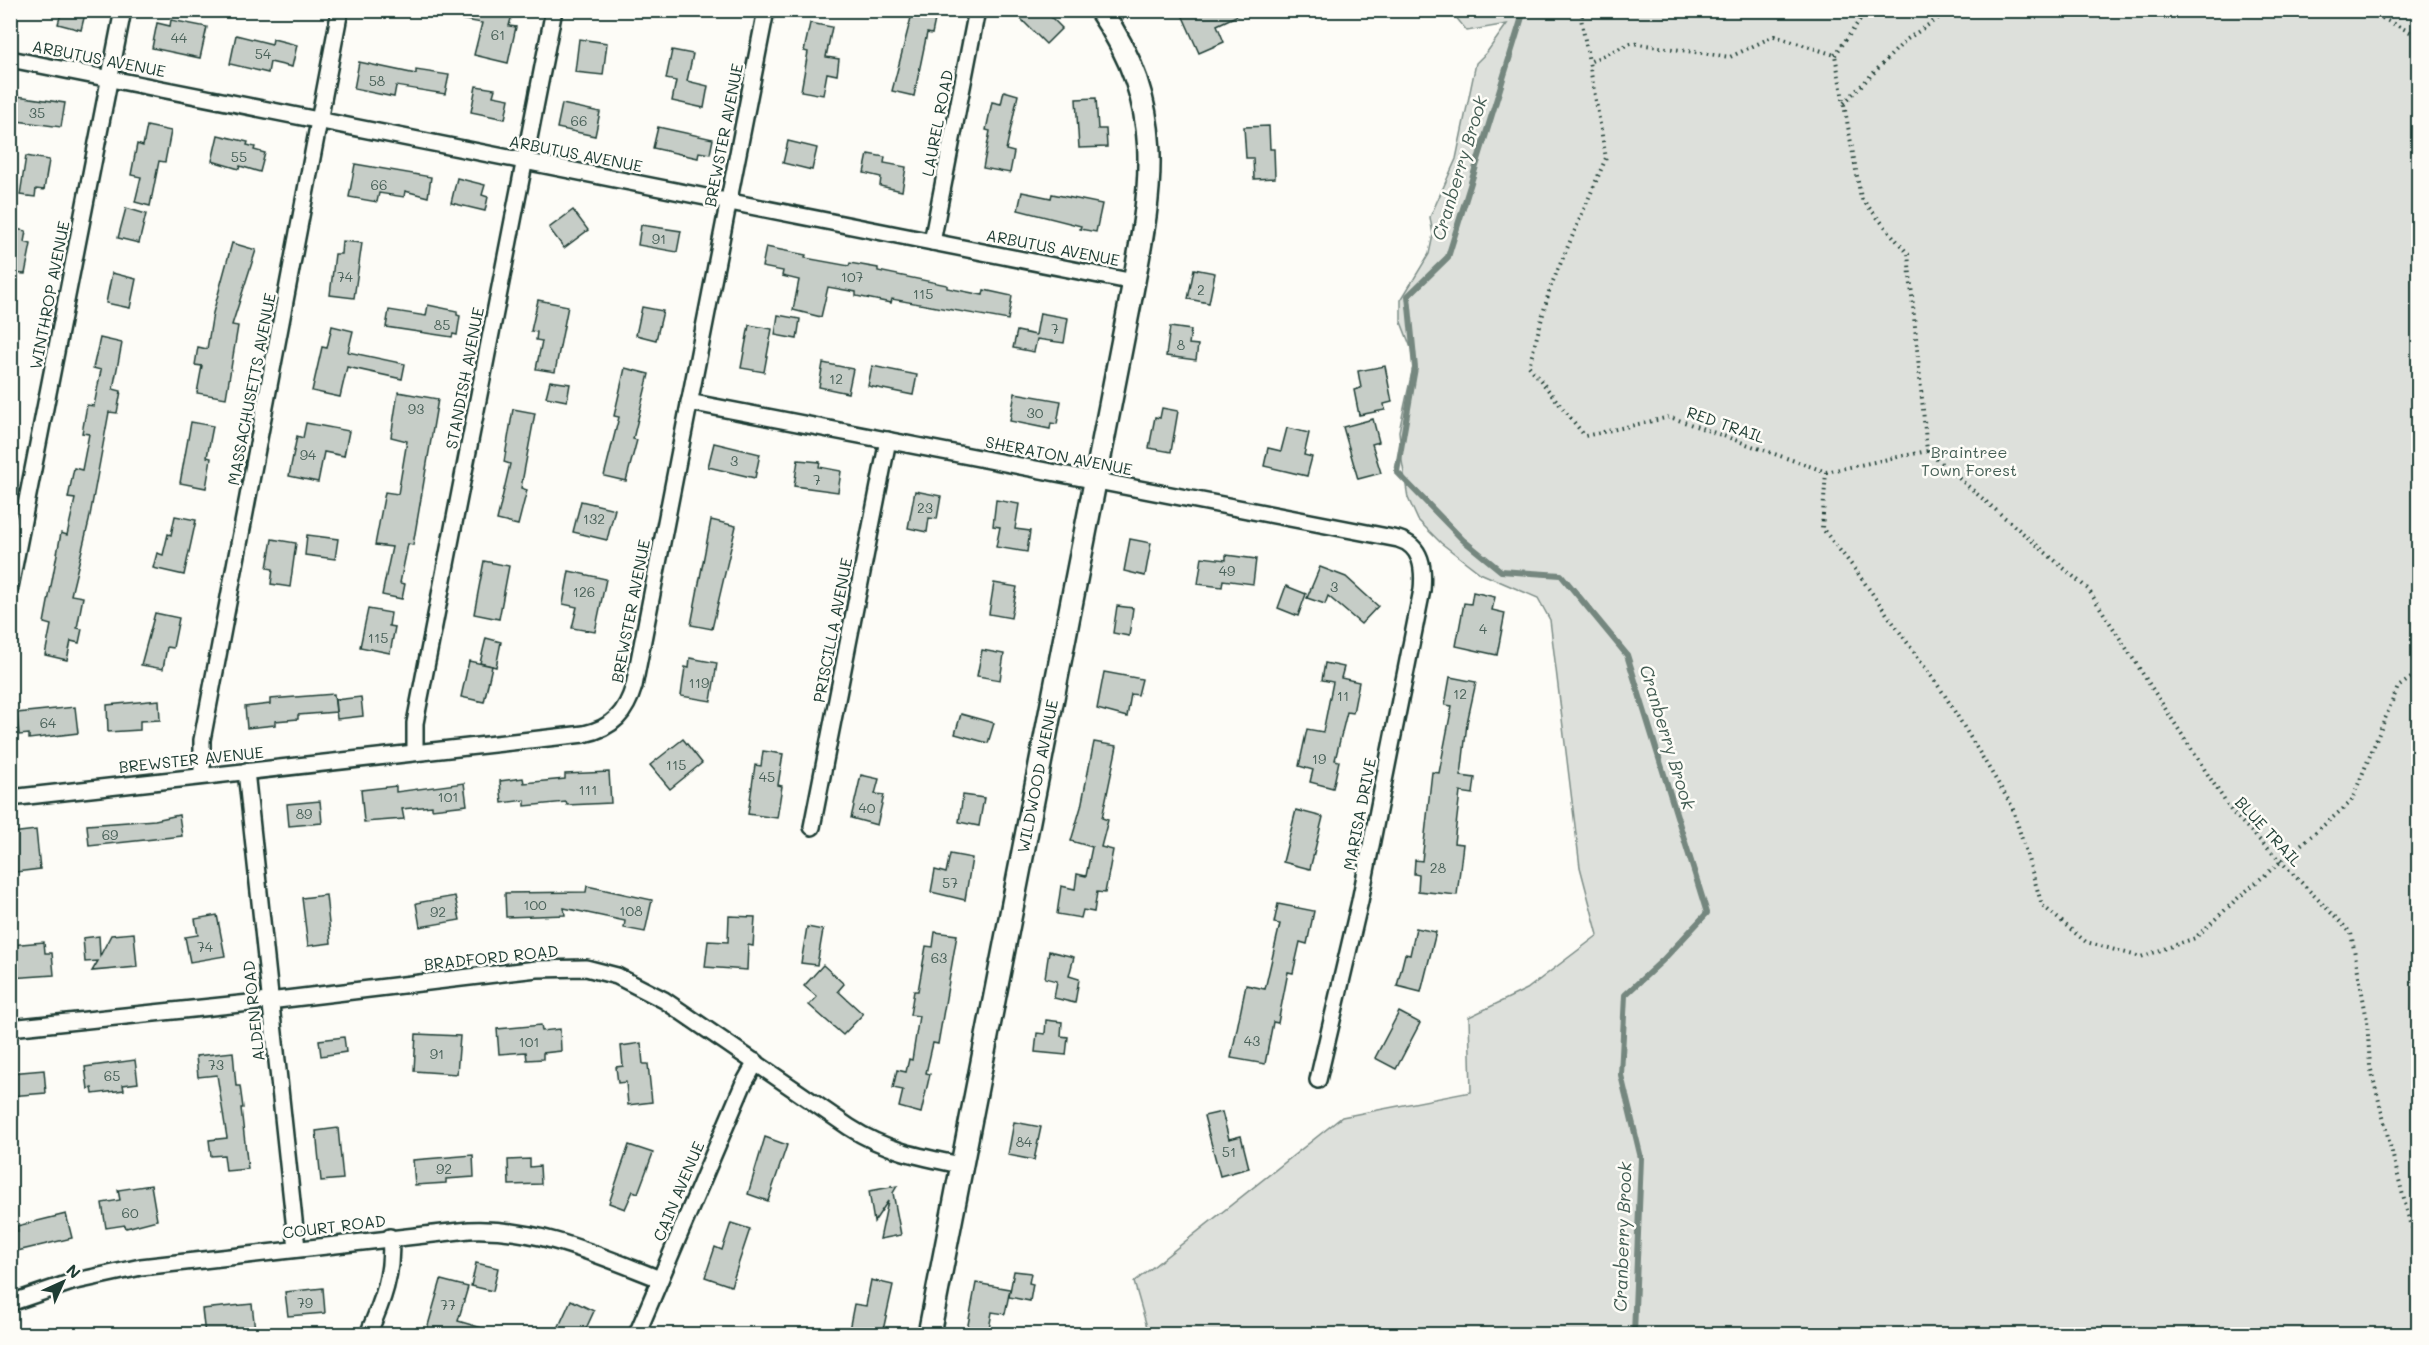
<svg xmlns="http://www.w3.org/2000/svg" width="2429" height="1345" font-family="Mali,sans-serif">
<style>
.green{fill:#dde0db;stroke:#7e8e88;stroke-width:1.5}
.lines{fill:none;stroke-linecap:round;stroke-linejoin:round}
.stream{stroke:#75877f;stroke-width:6}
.building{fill:#c6cdc7;stroke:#1f3d34;stroke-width:1.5}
.street-casing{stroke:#1f3d34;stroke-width:20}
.secondary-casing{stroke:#1f3d34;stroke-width:26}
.path{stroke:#1f3d34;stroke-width:4;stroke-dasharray:1.5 4.5;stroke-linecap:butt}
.street{stroke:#fdfcf7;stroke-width:15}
.secondary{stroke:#fdfcf7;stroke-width:21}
.labels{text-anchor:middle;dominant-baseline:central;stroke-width:5;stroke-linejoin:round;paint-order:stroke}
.number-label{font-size:14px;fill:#496159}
.street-label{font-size:16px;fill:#1f3d34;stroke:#fdfcf7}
.park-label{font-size:16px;fill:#455e55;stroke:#fdfcf7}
.water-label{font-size:18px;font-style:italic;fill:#435c53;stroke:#fdfcf7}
</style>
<rect width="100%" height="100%" fill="#fdfcf7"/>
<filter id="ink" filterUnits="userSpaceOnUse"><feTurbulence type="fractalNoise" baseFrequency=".0167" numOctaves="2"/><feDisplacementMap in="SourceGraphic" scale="12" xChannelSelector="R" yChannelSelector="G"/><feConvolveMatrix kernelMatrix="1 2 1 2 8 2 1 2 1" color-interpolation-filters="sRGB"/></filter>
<g filter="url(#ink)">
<polygon class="green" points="1451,11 2418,11 2418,1334 1149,1334 1134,1282 1342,1117 1471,1092 1469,1017 1527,989 1598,935 1580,867 1550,620 1538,598 1480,573 1441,543 1418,520 1408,498 1402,461 1399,431 1415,358 1401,322 1401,300 1429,254 1433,235 1430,217 1456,159 1476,63 1487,52 1507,24 1467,31"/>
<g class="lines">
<polyline class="stream" points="1519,10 1522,17 1448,257 1408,296 1415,368 1397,472 1463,540 1501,571 1561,575 1627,655 1707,913 1663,960 1625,995 1621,1075 1641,1158 1634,1334"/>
</g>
<g class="building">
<polygon points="62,10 86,10 81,30 58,24"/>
<polygon points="455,10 494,10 512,15 509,26 516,27 508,63 474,55 482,23 454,18"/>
<polygon points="913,10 937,10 932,34 927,33 914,96 892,91"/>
<polygon points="1012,10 1044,10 1062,28 1046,44"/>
<polygon points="1180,10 1249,10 1217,25 1224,42 1199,53"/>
<polygon points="171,20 207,27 200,58 152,48 157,23 170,26"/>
<polygon points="810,23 832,27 826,57 839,59 837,75 827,73 823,95 801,91 808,52 804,51"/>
<polygon points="236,35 272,44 273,39 297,45 292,67 270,62 268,73 230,64"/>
<polygon points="579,39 607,43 603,75 575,72"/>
<polygon points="672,50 693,54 687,81 708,86 704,108 672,101 676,81 666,79"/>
<polygon points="359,62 416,74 416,70 449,75 445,94 396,86 394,97 354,89"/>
<polygon points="476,86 495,89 493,96 509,99 505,119 471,112"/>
<polygon points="1004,91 1018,95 1006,150 1014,152 1010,173 983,168 990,131 986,130 992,102 1001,104"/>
<polygon points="10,95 65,103 61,127 10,120"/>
<polygon points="1096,98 1098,129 1106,129 1107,147 1079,148 1076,99"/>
<polygon points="562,104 600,112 595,136 557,128"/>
<polygon points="147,126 171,131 165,162 159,161 150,206 135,202 141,177 131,175 137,144 143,146"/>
<polygon points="1269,126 1270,149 1274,149 1275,178 1254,179 1253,158 1246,158 1244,127"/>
<polygon points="658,127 713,139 710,154 699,152 698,158 653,148"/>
<polygon points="218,135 248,142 247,145 255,147 254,150 265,153 260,172 240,166 239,169 212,161"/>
<polygon points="788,141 817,148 812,170 783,163"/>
<polygon points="868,154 885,157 884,163 906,167 902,191 880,186 881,177 864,173"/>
<polygon points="26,156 49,160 44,190 36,189 35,197 20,195"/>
<polygon points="355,164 431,177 428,197 405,191 404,197 379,193 377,202 349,197"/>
<polygon points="457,178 485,185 482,195 488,197 485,211 451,203"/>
<polygon points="1022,192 1051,198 1052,194 1102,204 1096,232 1080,229 1081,226 1018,210"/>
<polygon points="126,208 146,214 139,243 118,238"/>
<polygon points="573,210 588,230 564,248 549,228"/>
<polygon points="641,225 681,231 677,252 638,245"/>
<polygon points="10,228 26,231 24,242 31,244 25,274 10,273"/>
<polygon points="342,241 362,243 354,298 330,295 335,254 341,254"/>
<polygon points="232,243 256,250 232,325 238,326 226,398 197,393 202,366 195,365 198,347 207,349 213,313"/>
<polygon points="766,247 806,255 805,258 849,266 850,263 878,268 878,271 947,285 947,288 983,295 984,290 1012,296 1008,320 892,299 891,303 856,296 856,292 828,287 821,317 793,310 799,280 782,276 783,271 762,267"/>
<polygon points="1194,269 1215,273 1209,303 1188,299"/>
<polygon points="112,273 136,279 130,308 106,303"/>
<polygon points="538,300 568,306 555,372 536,369 542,341 536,340 537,332 531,331"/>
<polygon points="428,305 457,311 457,315 460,316 457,335 453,334 452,337 386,327 389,310 426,316"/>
<polygon points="642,307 663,311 656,340 636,335"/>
<polygon points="1040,313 1068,318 1064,343 1037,339 1034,352 1013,348 1017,331 1036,335"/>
<polygon points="778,315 800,319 797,339 775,335"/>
<polygon points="749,325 772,329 764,372 741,368"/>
<polygon points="332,326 353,331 348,352 405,364 402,379 347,367 340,397 312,391 322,347 327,348"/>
<polygon points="1170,327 1191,330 1189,344 1198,345 1196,360 1166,356"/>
<polygon points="100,338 122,343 113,389 121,391 117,413 109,412 89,521 71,595 83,597 77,628 82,629 79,643 71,641 67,660 45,655 51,625 44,623 61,533 67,535 75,499 68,498 74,468 82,470 89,434 82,433 87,405 94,406 101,370 93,368"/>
<polygon points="823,363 853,369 848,393 819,387"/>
<polygon points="872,366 917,375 913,395 868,386"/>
<polygon points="1385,366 1392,402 1384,404 1385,410 1359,415 1354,390 1361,388 1358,371"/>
<polygon points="625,368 649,374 633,439 637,440 626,481 604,476 619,417 614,416"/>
<polygon points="550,381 570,384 567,401 546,397"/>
<polygon points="398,392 438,399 413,545 408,544 400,583 405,584 402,599 382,595 392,547 375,545 385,492 398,494 407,441 391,437"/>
<polygon points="1015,393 1061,401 1057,424 1051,423 1050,429 1010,421"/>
<polygon points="1162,408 1178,411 1171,452 1149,448 1155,417 1160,418"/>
<polygon points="513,409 535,413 521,488 527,490 518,525 497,520 510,464 504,462"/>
<polygon points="1373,419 1379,442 1372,444 1381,473 1358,479 1343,427"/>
<polygon points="191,422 213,426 207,457 211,458 206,488 180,483"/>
<polygon points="306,423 349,431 344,456 324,452 318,482 289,476 297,436 303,438"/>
<polygon points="1287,428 1309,433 1304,455 1312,457 1307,476 1264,466 1268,448 1281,451"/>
<polygon points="714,443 760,454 755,478 708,467"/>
<polygon points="798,460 820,462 819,467 841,471 838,492 794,486"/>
<polygon points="915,491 941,496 937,519 929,518 927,532 908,528"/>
<polygon points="996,500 1019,504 1015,529 1030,531 1027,552 996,547 1000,527 993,526"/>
<polygon points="581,501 615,509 607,540 573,532"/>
<polygon points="175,516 196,520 184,575 153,568 157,553 163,555 168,534 171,535"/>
<polygon points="711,520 736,526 712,629 691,625"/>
<polygon points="307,535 338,539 335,559 305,555"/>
<polygon points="272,539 296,543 290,587 271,584 273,569 267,568"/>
<polygon points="1130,539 1151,543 1145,576 1124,571"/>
<polygon points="1226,555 1256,559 1253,584 1223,580 1222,587 1198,584 1202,557 1226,560"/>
<polygon points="484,561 509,566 499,619 474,614"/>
<polygon points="1320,567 1346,577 1378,606 1361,624 1328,596 1325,604 1307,598"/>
<polygon points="569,571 606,579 595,632 572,628 577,607 563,604"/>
<polygon points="994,583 1017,587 1011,618 989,614"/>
<polygon points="1286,586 1306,594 1298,616 1278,608"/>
<polygon points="1473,592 1495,597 1492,610 1505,613 1497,655 1456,646 1464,603 1471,604"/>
<polygon points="1117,606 1133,608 1129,636 1113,633"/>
<polygon points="368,609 391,613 389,626 395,627 390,653 360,647"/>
<polygon points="155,613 179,618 173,648 167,647 163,669 141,665"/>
<polygon points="486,638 501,642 496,667 480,663"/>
<polygon points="982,650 1004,654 1000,680 977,676"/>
<polygon points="690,658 717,663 711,701 681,696 685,667 689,668"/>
<polygon points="469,661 492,666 484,702 461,697"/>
<polygon points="1325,663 1344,667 1341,678 1359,682 1353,713 1347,712 1335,760 1339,761 1333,788 1310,782 1313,770 1299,766 1307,729 1323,732 1333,682 1322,680"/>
<polygon points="1104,672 1142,679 1138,695 1131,694 1127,717 1097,709"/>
<polygon points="1450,677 1476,682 1467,723 1461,776 1475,778 1473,794 1460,792 1454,843 1463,844 1457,895 1418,891 1419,875 1414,874 1415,860 1422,861 1432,772 1439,773 1452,706 1445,705"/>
<polygon points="334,694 336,712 298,715 298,719 275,721 275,725 247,728 245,707 270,704 270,699"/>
<polygon points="361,697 363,716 337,719 335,700"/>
<polygon points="159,700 160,720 140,721 140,730 108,732 107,705"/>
<polygon points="75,707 78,733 29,739 29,734 19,735 17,713"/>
<polygon points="961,714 994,723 988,743 955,734"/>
<polygon points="683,739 702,763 670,789 650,765"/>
<polygon points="1094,742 1117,746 1102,818 1108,820 1101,847 1113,850 1105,893 1097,892 1094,912 1083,910 1081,918 1057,914 1061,886 1075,889 1077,874 1086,876 1092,847 1071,841 1081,807"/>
<polygon points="763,751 783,754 778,785 782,786 777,818 748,814 755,765 761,766"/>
<polygon points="609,772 611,803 567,805 566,802 525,806 525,800 502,803 500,781 523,778 524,783 565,779 565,774"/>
<polygon points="861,775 879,779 875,794 884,795 877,825 851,818"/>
<polygon points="464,783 467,805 432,809 432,806 402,809 404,819 364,822 361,790 396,786 396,792"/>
<polygon points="963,795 984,798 979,826 959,822"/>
<polygon points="320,801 322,823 289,826 287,804"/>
<polygon points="1296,810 1323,817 1310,869 1283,862"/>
<polygon points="179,815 182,836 89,846 87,825 155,820"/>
<polygon points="36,830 40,869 16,872 11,833"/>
<polygon points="950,854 972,858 965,900 931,892 935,870 946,873"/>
<polygon points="587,886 652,900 645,932 624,928 625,921 564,908 565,915 506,917 505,893 586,892"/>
<polygon points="326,895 331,943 308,946 302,898"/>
<polygon points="455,896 460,920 420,927 416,903"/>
<polygon points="1278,904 1314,911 1307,944 1300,942 1293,973 1288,972 1278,1023 1273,1022 1265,1064 1231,1058 1246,985 1265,989 1280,924 1274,923"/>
<polygon points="217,915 225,956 190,962 185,937 198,935 195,919"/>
<polygon points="729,916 755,917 753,946 748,945 747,970 705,967 708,941 728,942"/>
<polygon points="807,927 823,930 817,965 801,963"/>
<polygon points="1416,928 1436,932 1421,992 1397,986 1405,954 1410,955"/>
<polygon points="935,932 957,935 938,1044 933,1043 926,1073 930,1074 921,1113 899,1107 903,1090 893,1088 897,1070 906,1072 909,1059 912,1060 919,1016 910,1015 914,991 918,991 926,946 933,947"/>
<polygon points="134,933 137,967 92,971 98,961 85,962 83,938 99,936 100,956 111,935"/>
<polygon points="44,942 45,953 52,953 54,975 10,978 10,945"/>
<polygon points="1049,951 1074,957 1069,976 1079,979 1075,1003 1054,998 1057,981 1045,978"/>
<polygon points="823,965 844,984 838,991 863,1014 843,1035 809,1005 817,997 804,986"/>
<polygon points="1399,1012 1420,1023 1396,1069 1375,1058"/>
<polygon points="1046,1020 1062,1022 1061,1036 1068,1037 1066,1055 1035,1052 1037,1033 1045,1034"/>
<polygon points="541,1025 542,1031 560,1029 561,1051 543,1053 543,1059 527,1060 526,1052 499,1054 497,1029"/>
<polygon points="416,1034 460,1036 457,1074 414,1071"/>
<polygon points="344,1037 346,1052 321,1056 319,1040"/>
<polygon points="641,1043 643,1064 648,1064 652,1102 628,1105 626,1082 618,1083 616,1067 623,1066 621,1046"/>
<polygon points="233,1052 236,1086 240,1086 243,1108 241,1108 248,1169 226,1171 224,1155 211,1156 209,1140 227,1138 217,1075 198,1077 196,1056"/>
<polygon points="135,1060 138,1083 123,1085 124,1090 93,1094 92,1088 88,1089 85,1067"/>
<polygon points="44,1070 46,1093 10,1096 10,1073"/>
<polygon points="1222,1112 1229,1139 1241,1136 1249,1168 1220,1176 1204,1116"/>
<polygon points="1014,1122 1041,1127 1034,1160 1008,1155"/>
<polygon points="338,1128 343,1179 321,1181 316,1131"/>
<polygon points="765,1137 787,1145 768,1201 748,1194"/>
<polygon points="629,1145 653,1153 638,1193 633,1191 625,1209 609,1203"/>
<polygon points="473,1155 474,1177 446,1179 446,1183 415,1185 413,1160"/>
<polygon points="530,1159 530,1167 540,1166 541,1184 509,1185 508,1160"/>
<polygon points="151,1185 157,1220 126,1228 125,1225 106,1228 102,1203 120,1200 118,1190"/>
<polygon points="891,1185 892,1187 897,1186 893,1193 901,1235 880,1239 888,1201 874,1222 869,1191 891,1187"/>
<polygon points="66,1214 72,1238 13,1252 10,1232 18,1231 17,1226"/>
<polygon points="731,1223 750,1229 731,1286 705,1277 715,1247 722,1250"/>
<polygon points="476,1263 498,1268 493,1291 471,1286"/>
<polygon points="1014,1271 1031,1273 1029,1283 1033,1284 1030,1301 1009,1297"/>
<polygon points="441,1280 468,1287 458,1321 489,1330 489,1335 445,1335 427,1329"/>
<polygon points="871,1280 893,1285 882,1335 848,1335 854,1304 866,1306"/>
<polygon points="976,1283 1010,1289 1005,1314 992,1312 988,1335 966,1335"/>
<polygon points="323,1288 325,1313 288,1316 285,1292"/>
<polygon points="571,1300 594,1311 583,1335 555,1335"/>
<polygon points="252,1304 255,1330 236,1332 236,1335 205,1335 202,1309"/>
</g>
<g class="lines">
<defs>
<g id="street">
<polyline points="10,59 1134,282"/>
<polyline points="932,242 977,10"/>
<path d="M689,402l709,137c24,7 26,29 24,51l-62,311 -42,179"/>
<polyline points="10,587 123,10"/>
<polyline points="415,752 415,723 554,10"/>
<polyline points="246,771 297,1248"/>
<polyline points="202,775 202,740 340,10"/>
<path d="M10,798l574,-64c29,-6 42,-21 50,-48l132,-676"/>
<polyline points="812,827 888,440"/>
<path d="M10,1028l259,-27 268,-32 49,-1 31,8 47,24 185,127c35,23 71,30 112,38"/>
<path d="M10,1303l62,-21 69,-15 328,-37c69,-3 129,25 191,49"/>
<path d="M368,1334c14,-31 26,-62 22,-97"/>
<polyline points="637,1334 743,1085 756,1062"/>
</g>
<path id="secondary" d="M929,1334l200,-1026c21,-113 42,-195 -29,-298"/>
</defs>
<use href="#street" class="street-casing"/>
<use href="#secondary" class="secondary-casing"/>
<g class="path">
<polyline points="1585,10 1581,18 1589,62"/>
<polyline points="2366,10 2418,36"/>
<polygon points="1774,36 1835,55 1861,198 1908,254 1927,451 1826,472 1670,417 1585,436 1529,366 1550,288 1606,158 1589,62 1631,43 1730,57"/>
<polyline points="1835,55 1867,10"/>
<polyline points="1844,103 1906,40 1950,10"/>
<polyline points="1927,451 2088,589 2232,812 2351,933 2367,1020 2370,1066 2410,1223 2418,1240"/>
<polyline points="1826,472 1822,528 1854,568 1944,694 2012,806 2042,905 2086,942 2141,957 2195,938 2238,898 2351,802 2398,687 2418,673"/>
</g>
<use href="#street" class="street"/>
<use href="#secondary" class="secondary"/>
</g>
</g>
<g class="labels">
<g class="number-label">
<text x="498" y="34">61</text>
<text x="179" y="37">44</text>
<text x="263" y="53">54</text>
<text x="377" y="80">58</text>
<text x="37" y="112">35</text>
<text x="579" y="120">66</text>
<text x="239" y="156">55</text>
<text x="379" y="184">66</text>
<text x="659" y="238">91</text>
<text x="345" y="276">74</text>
<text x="852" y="276">107</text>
<text x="1201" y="289">2</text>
<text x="923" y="293">115</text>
<text x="442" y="324">85</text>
<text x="1055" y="328">7</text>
<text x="1181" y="344">8</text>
<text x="836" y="378">12</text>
<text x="416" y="408">93</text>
<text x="1035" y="412">30</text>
<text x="308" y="454">94</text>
<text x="734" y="460">3</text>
<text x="817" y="479">7</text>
<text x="925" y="507">23</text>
<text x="594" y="518">132</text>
<text x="1227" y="570">49</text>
<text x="1334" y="586">3</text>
<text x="584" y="591">126</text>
<text x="1483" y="628">4</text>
<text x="378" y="637">115</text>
<text x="699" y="682">119</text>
<text x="1460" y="693">12</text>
<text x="1343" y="695">11</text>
<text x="48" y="722">64</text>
<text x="1319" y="758">19</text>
<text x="676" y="764">115</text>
<text x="767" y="776">45</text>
<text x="588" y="789">111</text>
<text x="448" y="796">101</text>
<text x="867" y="807">40</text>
<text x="304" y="813">89</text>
<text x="110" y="834">69</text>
<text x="1438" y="867">28</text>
<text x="950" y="882">57</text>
<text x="535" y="904">100</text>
<text x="631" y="910">108</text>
<text x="438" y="911">92</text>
<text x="205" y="946">74</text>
<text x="939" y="957">63</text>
<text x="1252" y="1040">43</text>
<text x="529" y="1041">101</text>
<text x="437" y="1053">91</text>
<text x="216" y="1064">73</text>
<text x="112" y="1075">65</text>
<text x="1024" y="1141">84</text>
<text x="1229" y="1151">51</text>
<text x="444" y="1168">92</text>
<text x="130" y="1212">60</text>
<text x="305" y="1302">79</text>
<text x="448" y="1304">77</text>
</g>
<g class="street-label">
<text transform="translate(99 58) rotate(11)">ARBUTUS AVENUE</text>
<text transform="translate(937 123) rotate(-79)">LAUREL ROAD</text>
<text transform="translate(723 135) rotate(-79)">BREWSTER AVENUE</text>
<text transform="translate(576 153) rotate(11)">ARBUTUS AVENUE</text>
<text transform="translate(1053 247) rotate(11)">ARBUTUS AVENUE</text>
<text transform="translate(49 295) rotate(-79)">WINTHROP AVENUE</text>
<text transform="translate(464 378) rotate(-79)">STANDISH AVENUE</text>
<text transform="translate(251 389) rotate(-79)">MASSACHUSETTS AVENUE</text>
<text transform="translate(1726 424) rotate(19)">RED TRAIL</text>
<text transform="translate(1059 455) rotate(11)">SHERATON AVENUE</text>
<text transform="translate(630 611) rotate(-79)">BREWSTER AVENUE</text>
<text transform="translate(832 630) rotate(-79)">PRISCILLA AVENUE</text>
<text transform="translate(191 759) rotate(-6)">BREWSTER AVENUE</text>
<text transform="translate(1037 776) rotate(-79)">WILDWOOD AVENUE</text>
<text transform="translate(1359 814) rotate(-79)">MARISA DRIVE</text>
<text transform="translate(2269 831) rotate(47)">BLUE TRAIL</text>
<text transform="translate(491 957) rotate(-6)">BRADFORD ROAD</text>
<text transform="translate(253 1011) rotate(-96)">ALDEN ROAD</text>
<text transform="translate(678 1191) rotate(-67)">CAIN AVENUE</text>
<text transform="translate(334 1226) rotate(-7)">COURT ROAD</text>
</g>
<g class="park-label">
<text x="1969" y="451">Braintree<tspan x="1969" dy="18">Town Forest</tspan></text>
</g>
<g class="water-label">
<text transform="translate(1459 168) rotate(-73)">Cranberry Brook</text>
<text transform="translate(1668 737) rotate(73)">Cranberry Brook</text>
<text transform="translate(1622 1237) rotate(-88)">Cranberry Brook</text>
</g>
</g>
<rect width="2429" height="1345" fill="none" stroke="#fdfcf7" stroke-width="36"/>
<rect x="18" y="18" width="2393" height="1309" fill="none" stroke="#1f3d34" stroke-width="2" filter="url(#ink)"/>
<g transform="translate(63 1282) rotate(45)" stroke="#fdfcf7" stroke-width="4.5" paint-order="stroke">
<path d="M0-4.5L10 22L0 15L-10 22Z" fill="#1f3d34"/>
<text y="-9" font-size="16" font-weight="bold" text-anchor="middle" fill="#1f3d34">N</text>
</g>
</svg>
